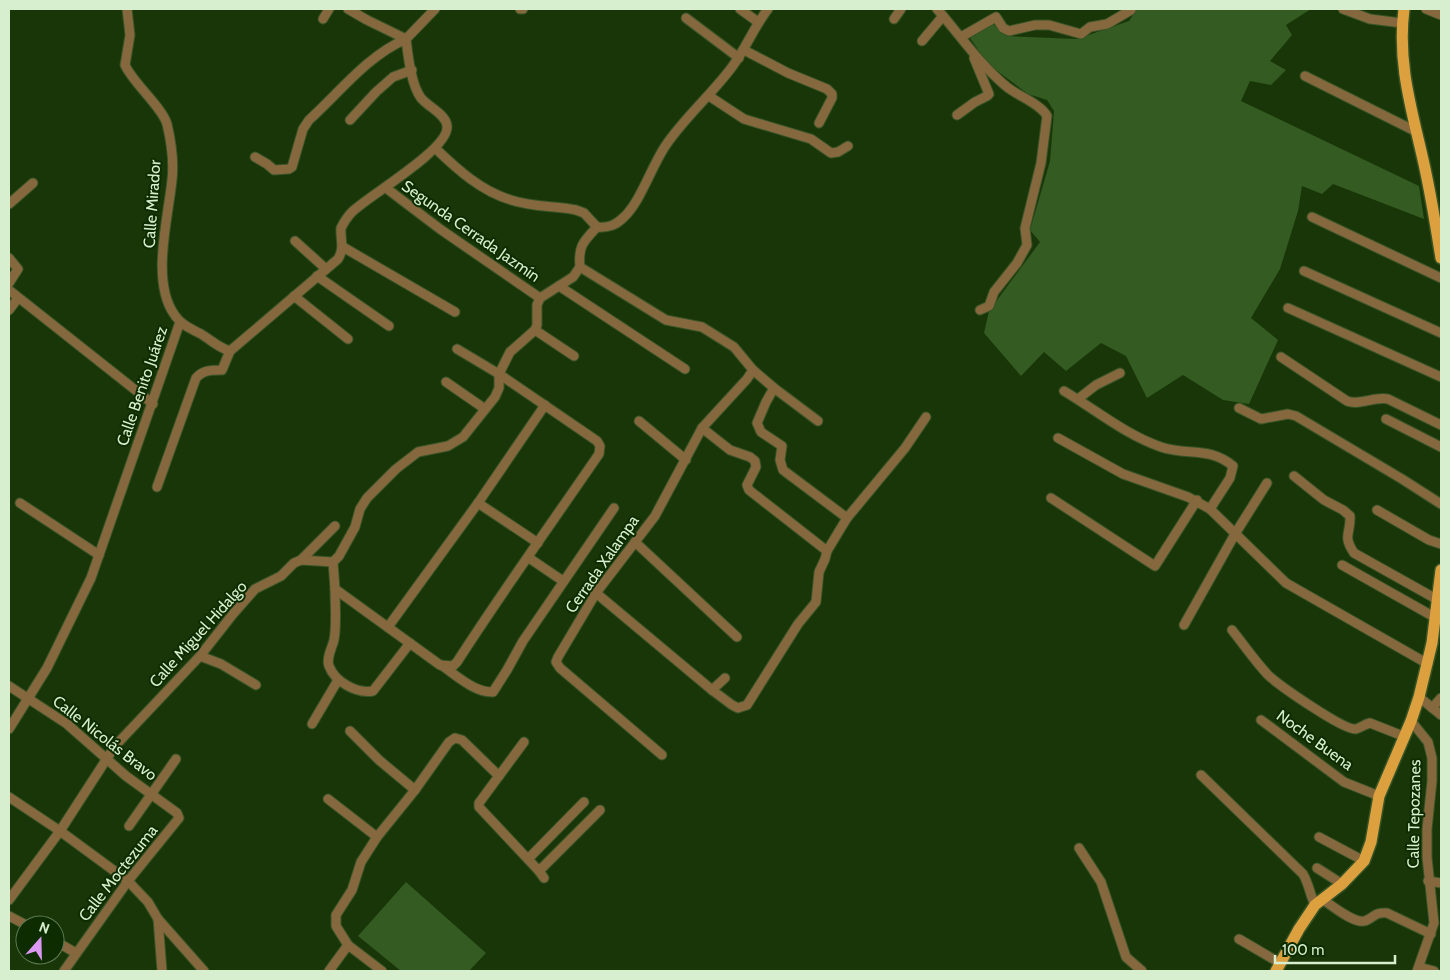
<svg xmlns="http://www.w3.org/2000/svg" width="1450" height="980" font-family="Cabin,sans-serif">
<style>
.green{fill:#345b21}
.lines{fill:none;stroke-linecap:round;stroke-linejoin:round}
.minor-casing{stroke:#375427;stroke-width:11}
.major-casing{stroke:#375427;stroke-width:14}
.minor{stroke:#85683d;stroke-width:9}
.major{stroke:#dca13e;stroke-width:11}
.labels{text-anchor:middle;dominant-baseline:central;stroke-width:4;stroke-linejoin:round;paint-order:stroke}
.street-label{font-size:16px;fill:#d7efce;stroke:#0d2c00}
</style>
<rect width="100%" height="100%" fill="#183607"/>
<g class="green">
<polygon points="1137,9 1311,9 1286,25 1292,35 1270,61 1286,70 1271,85 1250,81 1241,101 1419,186 1424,219 1333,184 1322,194 1302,186 1298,211 1280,269 1251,318 1278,340 1249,404 1223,400 1183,375 1147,398 1126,356 1101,343 1066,371 1044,352 1021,376 984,333 989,311 1040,242 1030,230 1050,161 1054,111 1047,100 1028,94 988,64 970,38 993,24 1006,36 1077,39 1129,21"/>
<polygon points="406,882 486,953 469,971 401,971 358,936"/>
</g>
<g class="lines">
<defs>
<g id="minor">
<path d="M127,9l3,26 -5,30c8,18 37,42 42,59 4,17 7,39 5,56 -4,39 -21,101 2,134 6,10 17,15 27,20 10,6 18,14 29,17l108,-92c7,-11 2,-20 3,-31 3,-6 6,-11 11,-16 16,-16 98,-63 95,-86 -1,-12 -19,-19 -26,-28 -10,-13 -13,-43 -15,-59l29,-30"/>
<polyline points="520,9 523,9"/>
<polyline points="740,9 758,22"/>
<path d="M937,9c23,26 43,56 70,78 11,9 34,17 40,29l-6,47 -16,65 2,17 -10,18 -23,29 -5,14 -9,4"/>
<polyline points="1343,9 1370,19 1402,23"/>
<polyline points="1426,9 1441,15"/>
<polyline points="686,18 739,58"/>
<polyline points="323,19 329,9"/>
<polyline points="894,19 901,9"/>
<polyline points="961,37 996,17 1003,28 1009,31 1035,25 1049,25 1081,34 1090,27 1107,24 1131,10"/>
<polyline points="922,41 943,16"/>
<polyline points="744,50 788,73 827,89 832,94 832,98 819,123"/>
<polyline points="1305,76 1417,132"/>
<polyline points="709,96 744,119 811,139 831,153 838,152 848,146"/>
<polyline points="957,115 975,102 987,96 989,94 974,58"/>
<polyline points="350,120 376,92 393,77 412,70"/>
<path d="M435,148c23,22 46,43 76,52 21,7 44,6 65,10l8,3 13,14"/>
<path d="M255,157l12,7 7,6 15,-1 3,-2 11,-38 6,-9c31,-28 58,-64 97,-81l-39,-19 -19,-11"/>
<polyline points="386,188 440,229 540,298"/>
<polyline points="9,204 33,183"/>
<polyline points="1312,217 1441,278"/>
<polyline points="295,241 326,269"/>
<polyline points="343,247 455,312"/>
<polyline points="9,258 18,269 9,283"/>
<polyline points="580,267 666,320 702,327 734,347 753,370 774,388 766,402 757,423 761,432 782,446 780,460 783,470 847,518"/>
<path d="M580,267c-2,-21 3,-25 17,-40 12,1 19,-2 27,-10 17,-16 28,-52 42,-72 19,-28 46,-51 66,-78 14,-19 22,-40 36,-58"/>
<polyline points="1304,271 1441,333"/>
<polyline points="317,276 389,326"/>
<polyline points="559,286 685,369"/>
<polyline points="9,290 153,404"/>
<polyline points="294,296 348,339"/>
<polyline points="1288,308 1441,377"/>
<polyline points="9,310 18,298"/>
<polyline points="535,330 574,356"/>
<path d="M1281,357l66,44c13,5 28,-5 41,-2l53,26"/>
<polyline points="446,382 485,409"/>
<polyline points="774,388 818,421"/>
<path d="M1064,391c32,19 62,44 97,56 26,9 48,-1 72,19l-3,12 -20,31"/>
<polyline points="1078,399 1096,385 1120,373"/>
<polyline points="1239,408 1261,419 1288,414 1296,416 1402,479 1441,504"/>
<polyline points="1386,419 1441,447"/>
<polyline points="639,421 686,460"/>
<polyline points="702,428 730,450 750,457 755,461 756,467 747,485 749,490 827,551 847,518 905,448 926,417"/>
<polyline points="1058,438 1123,474 1188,497 1210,509 1286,583 1428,664"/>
<path d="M1294,476l30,24 19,10 7,6c1,18 -8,19 4,37l84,47"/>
<path d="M157,487l39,-109c7,-8 15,-8 26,-8l8,-19"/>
<polyline points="1051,498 1155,566 1197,500"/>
<polyline points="20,503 99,555"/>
<polyline points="478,503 538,543"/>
<polyline points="1377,510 1429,540 1441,544"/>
<polyline points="635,542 737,637"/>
<polyline points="529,558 563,581"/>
<polyline points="301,560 335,526"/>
<path d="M333,562l2,27 105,76 13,1 4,-4c45,-70 94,-138 142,-208l1,-8 -3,-5 -98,-67 -42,-25"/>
<polyline points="1342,565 1436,618"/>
<path d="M335,589c0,17 2,35 -1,51 -2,8 -8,18 -5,26 6,16 28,28 44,25l37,-48"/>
<polyline points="596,593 712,690 725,678"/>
<polyline points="1184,625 1235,534 1267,483"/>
<polyline points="388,627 478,503 545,405"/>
<path d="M1232,630c12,15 23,31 36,45 11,10 76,56 88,54 4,-1 9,-5 14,-6l33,13"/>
<polyline points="200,656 221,664 256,685"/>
<path d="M441,665c15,10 34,28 52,27l14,-22 16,-29 91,-133"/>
<polyline points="9,686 67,724 126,776 177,813 179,818 128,881 64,971"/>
<polyline points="712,690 732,705 738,708 747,705 798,624 816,602 819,572 825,559 827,551"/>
<polyline points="1419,697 1441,715"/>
<polyline points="1432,708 1441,698"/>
<polyline points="1261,720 1344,782 1379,796"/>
<polyline points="1411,721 1428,742 1432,758 1432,781 1427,829 1427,857 1434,923 1417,971"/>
<polyline points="312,724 338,680"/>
<polyline points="9,729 47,668 91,578 180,322"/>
<polyline points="350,731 379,760 415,790"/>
<polyline points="524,742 479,803 479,807 539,871 544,878"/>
<polyline points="662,755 560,668 556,662 558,657 596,593 655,516 702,428 747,379 753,370"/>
<path d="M1201,775l102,99c6,10 7,21 12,31"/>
<polyline points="9,797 60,831 128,881 148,902 158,919 162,971"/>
<polyline points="328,799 377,837"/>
<polyline points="129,826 176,759"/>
<polyline points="1319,837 1364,861"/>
<polyline points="1079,848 1101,882 1126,957 1142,971"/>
<polyline points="528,859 584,802"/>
<polyline points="1317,868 1342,884"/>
<polyline points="539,871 600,810"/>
<polyline points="1428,881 1441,883"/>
<path d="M1322,899c9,6 32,25 43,22 10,-4 9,-9 22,-8l44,21"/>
<polyline points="9,900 60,831 115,746 200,656 233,614 255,589 281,576 294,563 301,560 333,562 339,556 355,527 360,509 367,498 396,469 418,452 448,446 463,437 495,397 499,388 499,374 510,352 535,330 537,325 537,305 540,298 573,277 580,267"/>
<polyline points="9,916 26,925"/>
<polyline points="158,919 204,971"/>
<polyline points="1239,939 1280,963"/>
<polyline points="55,941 76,953"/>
<polyline points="1419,967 1434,971"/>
<polyline points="329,971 348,945"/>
<polyline points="382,971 348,945 336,926 336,915 352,890 361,862 377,837 415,790 449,742 455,738 462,740 499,776"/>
</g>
<g id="major">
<path d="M1404,9c-7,55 8,101 20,155 7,31 12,63 17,94"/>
<polyline points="1276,971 1299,929 1315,905 1342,884 1364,861 1371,842 1379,796 1411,721 1419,697 1432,643 1441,570"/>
</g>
</defs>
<use href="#minor" class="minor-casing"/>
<use href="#major" class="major-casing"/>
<use href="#minor" class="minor"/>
<use href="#major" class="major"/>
</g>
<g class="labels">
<g class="street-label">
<text transform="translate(152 204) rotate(-86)">Calle Mirador</text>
<text transform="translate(471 231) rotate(35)">Segunda Cerrada Jazmín</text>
<text transform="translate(142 386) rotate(-71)">Calle Benito Juárez</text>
<text transform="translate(602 564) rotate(-55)">Cerrada Xalampa</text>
<text transform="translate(198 634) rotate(-48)">Calle Miguel Hidalgo</text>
<text transform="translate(105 738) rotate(38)">Calle Nicolás Bravo</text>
<text transform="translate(1315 740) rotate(36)">Noche Buena</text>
<text transform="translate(1414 814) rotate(-89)">Calle Tepozanes</text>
<text transform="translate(118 873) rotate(-52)">Calle Moctezuma</text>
</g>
</g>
<rect width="1450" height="980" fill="none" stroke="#d7efce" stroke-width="20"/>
<g transform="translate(40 940) rotate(20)"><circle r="24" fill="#0d2c00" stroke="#5e7a52"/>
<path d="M0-4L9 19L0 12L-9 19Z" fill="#dc99f4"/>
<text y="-8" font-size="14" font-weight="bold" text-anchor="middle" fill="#d7efce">N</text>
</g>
<path d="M1275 955v8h120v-8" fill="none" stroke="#d7efce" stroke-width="2.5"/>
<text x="1282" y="955" font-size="15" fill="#d7efce" stroke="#0d2c00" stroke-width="4" paint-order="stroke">100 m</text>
</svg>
